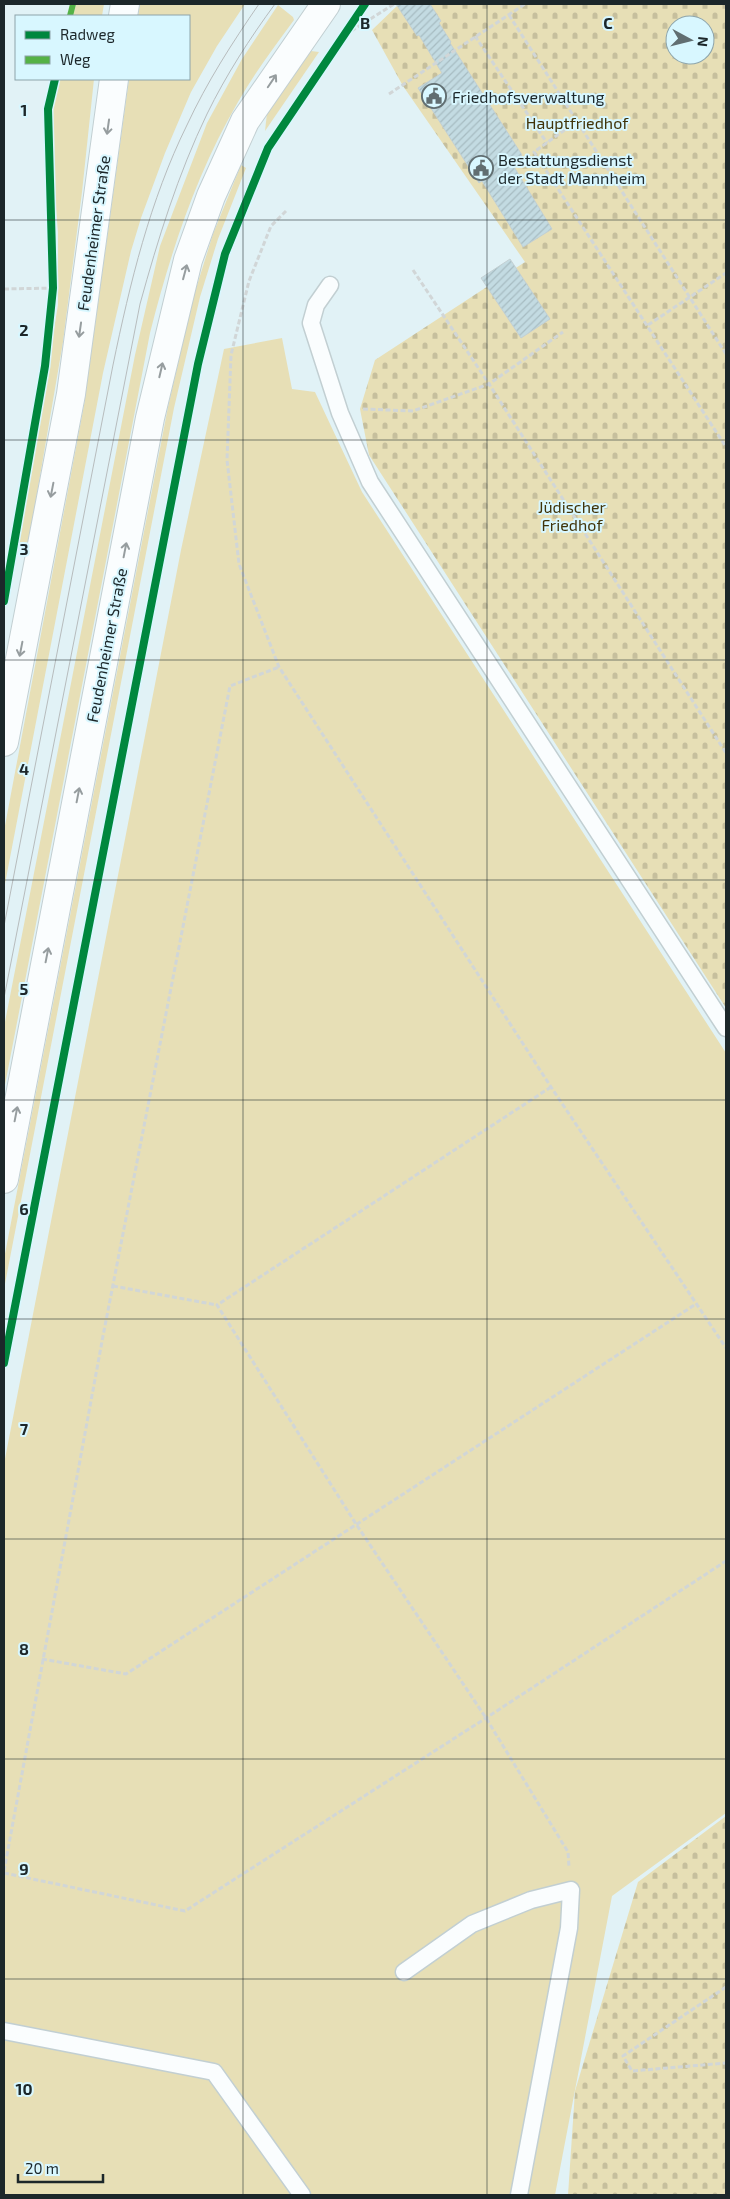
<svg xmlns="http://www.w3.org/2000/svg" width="730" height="2199" font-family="'Exo 2',sans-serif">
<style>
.green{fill:#e7dfb6}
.cemetery{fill:url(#cemetery-stones);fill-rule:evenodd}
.building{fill:url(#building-hatch);stroke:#c3d0d3}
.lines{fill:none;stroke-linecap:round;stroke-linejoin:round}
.service-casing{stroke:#c2cfd2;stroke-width:19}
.secondary-casing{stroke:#c2cfd2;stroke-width:30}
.path{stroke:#d1d6d7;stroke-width:3;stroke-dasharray:5 2.5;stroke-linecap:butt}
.service{stroke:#fafdfe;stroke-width:16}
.secondary{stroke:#fafdfe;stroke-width:28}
.tram{stroke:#b7bcbd;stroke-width:1}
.quiet{stroke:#55b246;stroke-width:6;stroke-dasharray:12 6;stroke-linecap:butt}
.cycleway-casing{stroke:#d8f7ff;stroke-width:11}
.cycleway{stroke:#00873e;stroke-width:8}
.oneway{stroke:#969d9f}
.grid{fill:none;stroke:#1c272a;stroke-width:1;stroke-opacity:0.55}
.labels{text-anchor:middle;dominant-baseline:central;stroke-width:4;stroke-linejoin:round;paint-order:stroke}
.poi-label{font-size:16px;fill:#1c272a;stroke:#d8f7ff;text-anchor:start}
.park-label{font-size:16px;fill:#403308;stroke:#d8f7ff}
.street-label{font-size:16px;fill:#1c272a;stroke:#d8f7ff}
.grid-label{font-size:16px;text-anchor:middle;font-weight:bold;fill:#1c272a;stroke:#d8f7ff;stroke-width:4;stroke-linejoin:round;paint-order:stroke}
</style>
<defs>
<pattern id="cemetery-stones" width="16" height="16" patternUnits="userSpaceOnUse" patternTransform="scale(1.25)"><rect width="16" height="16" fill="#e7dfb6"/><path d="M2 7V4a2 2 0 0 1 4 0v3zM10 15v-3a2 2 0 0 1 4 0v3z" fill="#c6bf9d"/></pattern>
<pattern id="building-hatch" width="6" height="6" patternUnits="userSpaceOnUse" patternTransform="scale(1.25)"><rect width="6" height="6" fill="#c3dbe2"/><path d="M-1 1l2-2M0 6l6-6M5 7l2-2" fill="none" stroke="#a7bcc2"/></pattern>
</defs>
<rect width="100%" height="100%" fill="#e1f2f6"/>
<g class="green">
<polygon points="76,4 104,4 102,16 73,16"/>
<polygon points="140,4 245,4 217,46 191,92 165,153 141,218 131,251 103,373 4,889 4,831 84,405 129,79 189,79 189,16 138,16"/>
<path d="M278,5l15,12 1,3c-20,27 -40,54 -56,82 -42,72 -68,152 -88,231l-146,757v-63l131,-672 25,-109 47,-123 35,-64z"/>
<polygon points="311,51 319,52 265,131 267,113"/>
<polygon points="59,79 94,79 82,192 63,342 28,546 18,545 58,305 58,232 53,175 53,107"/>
<polygon points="241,165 246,168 218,239 200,297 174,408 4,1289 4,1259 168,407 194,295 213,234"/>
<polygon points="282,338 292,389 315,392 362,492 726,1053 726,1813 612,1896 555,2195 4,2195 4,1464 181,550 224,349"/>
</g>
<g class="cemetery">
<path d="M399,4h327v1004l-357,-553 -9,-46 15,-49 150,-98 -122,-176 -31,-56zM675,25h30v30h-30z"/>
<polygon points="726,1816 726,2195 568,2195 575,2091 638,1882"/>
</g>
<g class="building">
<polygon points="396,4 430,4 441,21 439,23 451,42 450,43 522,155 511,162 552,229 523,247 482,181 479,183 418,88 442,73 419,35 417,36"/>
<polygon points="510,259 550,319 521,338 481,278"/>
</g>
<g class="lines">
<defs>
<g id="service">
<polyline points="330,285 316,305 311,323 340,413 370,482 726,1028"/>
<polyline points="404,1972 472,1924 531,1900 571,1890 569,1928 519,2195"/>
<polyline points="4,2031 214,2072 302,2195"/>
</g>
<g id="secondary">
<polyline points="123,16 125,4"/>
<polyline points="4,742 71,394 114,79"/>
<polyline points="4,1179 150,418 188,260 211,196 245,121 326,4"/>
</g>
</defs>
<use href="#service" class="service-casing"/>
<use href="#secondary" class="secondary-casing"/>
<g class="path">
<polyline points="509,15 726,354"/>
<polyline points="345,35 394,4"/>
<polyline points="475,36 547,143"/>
<polyline points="389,94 525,4"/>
<polyline points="577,121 534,152 726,447"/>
<polyline points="286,211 271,226 249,281 231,355 227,460 239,564 279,667 551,1087 726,1348"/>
<polyline points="413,270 489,384 726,753"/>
<polyline points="4,289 53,288"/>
<polyline points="648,325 726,273"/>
<polyline points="363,409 413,411 489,384 563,332"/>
<polyline points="551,1087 217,1305 356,1524 486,1718 568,1852 569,1867"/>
<polyline points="113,1286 217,1305"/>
<polyline points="42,1659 126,1674 696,1304"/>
<polyline points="4,1871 103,1336 230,686 279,667"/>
<polyline points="4,1873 185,1911 486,1718 726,1561"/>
<polyline points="726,1987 623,2056 632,2071 726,2063"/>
</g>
<use href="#service" class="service"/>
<use href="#secondary" class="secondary"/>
<g class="tram">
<path d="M4,926l109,-561c17,-82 37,-165 74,-240 20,-43 45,-82 72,-121"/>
<path d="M4,998l136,-694c18,-65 38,-130 67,-190 19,-39 43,-76 68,-110"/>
</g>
<polyline class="quiet" points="70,16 73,4"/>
<defs>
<g id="cycleway">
<polyline points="4,601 45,366 53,288 48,109 55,79"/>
<polyline points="4,1363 198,364 225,254 268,148 365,4"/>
</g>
</defs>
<use href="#cycleway" class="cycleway-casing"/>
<use href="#cycleway" class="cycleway"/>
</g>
<defs><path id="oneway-shaft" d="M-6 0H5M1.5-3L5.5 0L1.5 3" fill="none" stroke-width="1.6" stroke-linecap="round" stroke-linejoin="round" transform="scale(1.25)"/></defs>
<g class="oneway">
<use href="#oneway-shaft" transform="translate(272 81) rotate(-56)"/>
<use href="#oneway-shaft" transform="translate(108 127) rotate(98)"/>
<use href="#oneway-shaft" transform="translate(185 272) rotate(-75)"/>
<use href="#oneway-shaft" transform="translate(80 330) rotate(98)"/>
<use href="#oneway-shaft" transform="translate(161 370) rotate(-77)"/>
<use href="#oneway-shaft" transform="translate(52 490) rotate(101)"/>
<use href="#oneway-shaft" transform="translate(125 550) rotate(-79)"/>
<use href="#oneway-shaft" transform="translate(21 649) rotate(101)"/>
<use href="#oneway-shaft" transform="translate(78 795) rotate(-79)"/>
<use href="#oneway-shaft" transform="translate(47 955) rotate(-79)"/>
<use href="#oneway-shaft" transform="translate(16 1114) rotate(-79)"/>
</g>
<path class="grid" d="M243,4v2191M487,4v2191M4,220h722M4,440h722M4,660h722M4,880h722M4,1100h722M4,1319h722M4,1539h722M4,1759h722M4,1979h722"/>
<defs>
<symbol id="civic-ring" viewBox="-11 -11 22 22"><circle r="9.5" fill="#d8f7ff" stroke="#616e71" stroke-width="1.5"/><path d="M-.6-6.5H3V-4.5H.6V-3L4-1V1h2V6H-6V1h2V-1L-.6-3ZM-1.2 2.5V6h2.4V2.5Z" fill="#616e71"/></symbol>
</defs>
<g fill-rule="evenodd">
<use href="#civic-ring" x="420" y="82" width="28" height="28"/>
<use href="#civic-ring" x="467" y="154" width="28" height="28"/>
</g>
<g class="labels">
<g class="poi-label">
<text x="452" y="96">Friedhofsverwaltung</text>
<text x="498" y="159">Bestattungsdienst<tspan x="498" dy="18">der Stadt Mannheim</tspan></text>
</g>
<g class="park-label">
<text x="577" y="122">Hauptfriedhof</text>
<text x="572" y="506">Jüdischer<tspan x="572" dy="18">Friedhof</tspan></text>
</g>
<g class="street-label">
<text transform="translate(93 233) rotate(-82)">Feudenheimer Straße</text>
<text transform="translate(106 645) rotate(-79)">Feudenheimer Straße</text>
</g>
</g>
<g class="grid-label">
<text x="365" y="29">B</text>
<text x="608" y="29">C</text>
<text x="24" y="116">1</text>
<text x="24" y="336">2</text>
<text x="24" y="555">3</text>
<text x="24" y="775">4</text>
<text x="24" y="995">5</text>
<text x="24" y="1215">6</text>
<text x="24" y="1435">7</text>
<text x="24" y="1655">8</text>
<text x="24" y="1875">9</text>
<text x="24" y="2095">10</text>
</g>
<rect width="730" height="2199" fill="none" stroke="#1c272a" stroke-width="10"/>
<rect x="15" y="15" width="175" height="65" fill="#d8f7ff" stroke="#8da4aa"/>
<rect x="25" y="31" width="25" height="8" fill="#00873e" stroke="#8da4aa"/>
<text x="60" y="40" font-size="15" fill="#1c272a">Radweg</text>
<rect x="25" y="56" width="25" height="8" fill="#55b246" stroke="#8da4aa"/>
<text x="60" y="65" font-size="15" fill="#1c272a">Weg</text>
<g transform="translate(690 40) rotate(97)"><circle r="24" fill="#d8f7ff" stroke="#8da4aa"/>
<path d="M0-4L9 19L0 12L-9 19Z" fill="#616e71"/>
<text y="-8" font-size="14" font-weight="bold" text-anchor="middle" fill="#1c272a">N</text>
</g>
<path d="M18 2174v8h85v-8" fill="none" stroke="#1c272a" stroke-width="2.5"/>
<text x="25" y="2174" font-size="15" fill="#1c272a" stroke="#d8f7ff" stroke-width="4" paint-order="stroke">20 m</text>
</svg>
